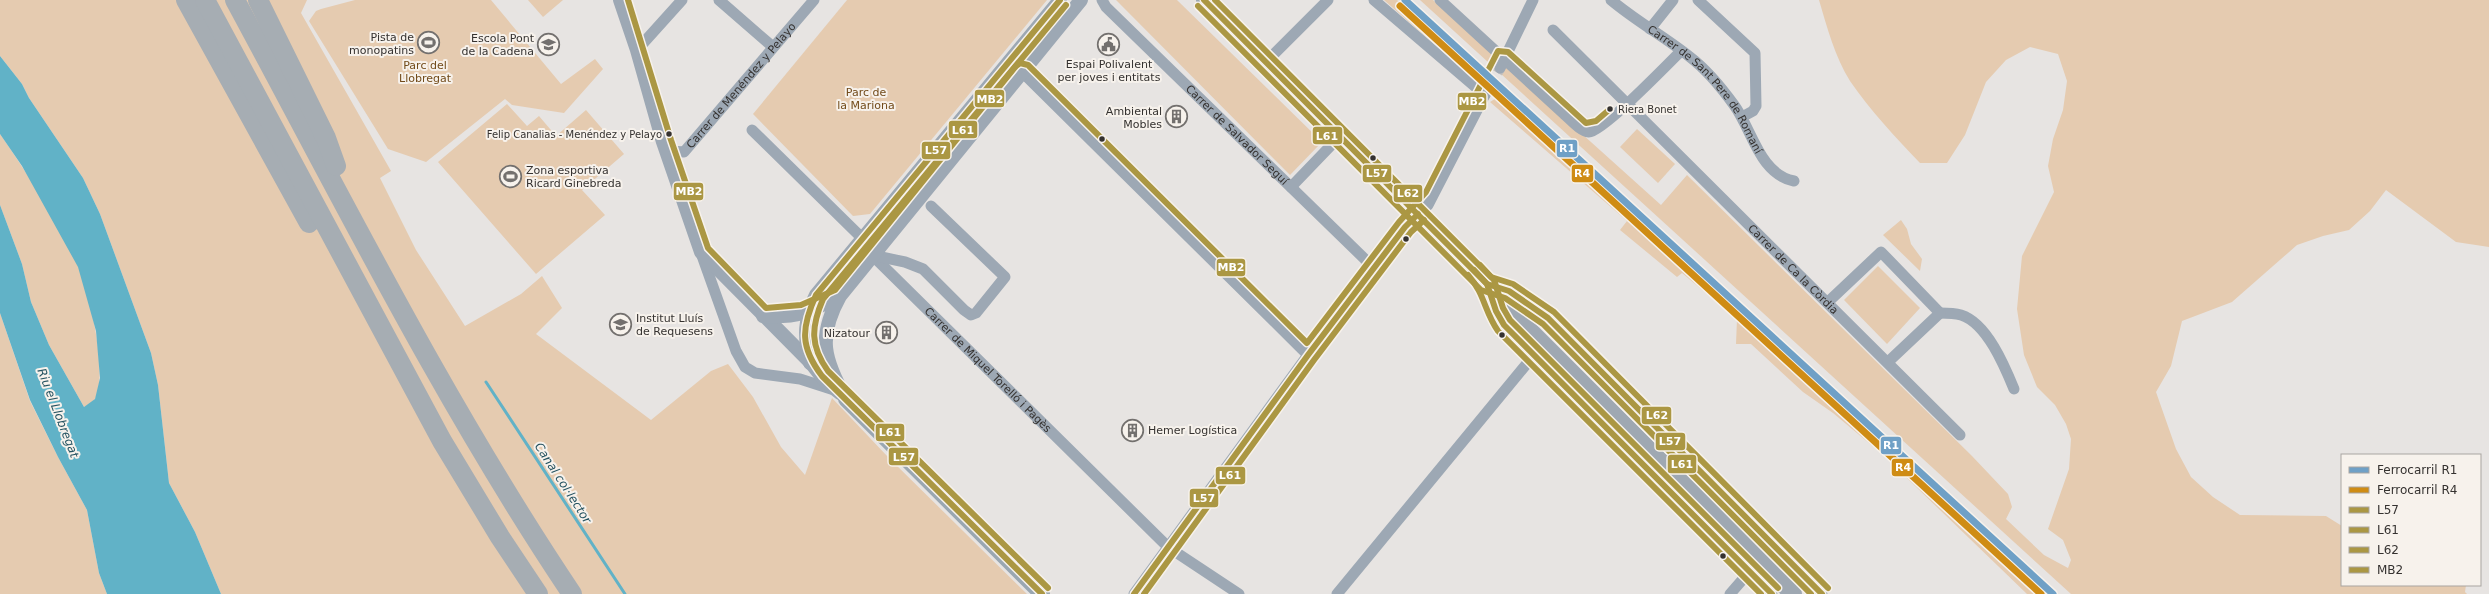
<svg xmlns="http://www.w3.org/2000/svg" width="2489" height="594" font-family="'DejaVu Sans',sans-serif">
<style>
.green{fill:#e5cbb0}
.water{fill:#61b2c7}
.lines{fill:none;stroke-linecap:round;stroke-linejoin:round}
.stream{stroke:#61b2c7;stroke-width:3}
.minor-tunnel{stroke:#c3c0be;stroke-width:11;stroke-dasharray:11 5.5;stroke-linecap:butt}
.minor{stroke:#9da8b4;stroke-width:11}
.tertiary{stroke:#9da8b4;stroke-width:14}
.secondary{stroke:#9aa7b2;stroke-width:16}
.primary{stroke:#9fa8b2;stroke-width:18}
.motorway{stroke:#a6adb3;stroke-width:20}
.bus-1-casing{stroke:#f7f2ec;stroke-width:9}
.bus-2-casing{stroke:#f7f2ec;stroke-width:9}
.bus-3-casing{stroke:#f7f2ec;stroke-width:9}
.bus-4-casing{stroke:#f7f2ec;stroke-width:9}
.bus-1{stroke:#ab9743;stroke-width:6}
.bus-2{stroke:#ab9743;stroke-width:6}
.bus-3{stroke:#ab9743;stroke-width:6}
.bus-4{stroke:#ab9743;stroke-width:6}
.rail-1-casing{stroke:#f7f2ec;stroke-width:10}
.rail-2-casing{stroke:#f7f2ec;stroke-width:10}
.rail-1{stroke:#6fa0c6;stroke-width:7}
.rail-2{stroke:#cf8c14;stroke-width:7}
.bus-dot{fill:#353230;stroke:#f7f2ec;stroke-width:1.5}
.labels{text-anchor:middle;dominant-baseline:central;stroke-width:4;stroke-linejoin:round;paint-order:stroke}
.bus-label{font-size:10px;fill:#353230;stroke:#f7f2ec;text-anchor:start}
.poi-label{font-size:11px;fill:#353230;stroke:#f7f2ec;text-anchor:end}
.park-label{font-size:11px;fill:#724b1a;stroke:#f7f2ec}
.street-label{font-size:11px;fill:#353230;stroke:#f7f2ec}
.water-label{font-size:12px;font-style:italic;fill:#255361;stroke:#f7f2ec}
.line-badge{stroke:#f7f2ec;stroke-width:1.5}
.badge-label{font-size:11px;text-anchor:middle;font-weight:bold;fill:#fff}
</style>
<rect width="100%" height="100%" fill="#e7e4e2"/>
<g class="green">
<polygon points="0,0 307,0 301,13 391,171 380,178 416,250 465,326 521,294 542,276 562,308 536,334 651,420 711,371 728,364 753,397 781,447 805,475 832,398 888,457 1027,594 221,594 195,532 169,483 158,385 151,353 100,214 83,178 29,98 22,84 0,56"/>
<polygon points="355,0 491,0 561,84 595,59 603,69 564,113 512,105 505,99 426,162 388,149 309,21 316,11 321,9"/>
<polygon points="528,0 563,0 543,17"/>
<polygon points="847,0 1047,0 870,214 853,216 753,114"/>
<polygon points="1116,0 1177,0 1322,142 1290,175"/>
<polygon points="1384,0 1397,0 1463,60 1459,66"/>
<path d="M1420,0h13l228,205 26,-30 285,281 36,38 4,13 -6,12 38,36 24,13 3,-8 -8,-20 -15,-11 21,-60 2,-30 -5,-15 -11,-19 -18,-18 -13,-32 -7,-46 5,-53 32,-64 -6,-26 5,-27 10,-29 4,-29 -9,-27 -28,-7 -24,13 -20,22 -21,53 -18,28h-27c-23,-24 -51,-54 -70,-82 -15,-24 -23,-54 -31,-81h670v247l-33,-5 -70,-52 -16,21 -21,19 -26,6 -26,9 -65,57 -50,19 -11,45 -15,26 20,57 15,28 22,20 27,18 86,1 16,10v59h124l-1,7 2,2h-396z"/>
<polygon points="1501,95 2045,594 2027,594 1882,454 1833,413 1803,392 1751,344 1736,344 1737,319 1682,273 1677,277 1620,230 1627,221 1490,102"/>
<polygon points="507,104 527,126 539,116 556,136 586,110 624,154 582,190 605,215 536,274 438,162"/>
<polygon points="1637,129 1675,164 1658,183 1620,147"/>
<path d="M0,134c28,40 58,88 78,132 12,27 29,104 18,131 -2,5 -8,8 -12,10l-35,-62 -18,-43 -9,-38 -22,-59z"/>
<polygon points="1901,220 1907,229 1911,244 1922,259 1920,271 1883,235"/>
<polygon points="1878,266 1920,308 1887,344 1844,300"/>
<polygon points="0,313 30,401 58,457 87,510 99,573 107,594 0,594"/>
</g>
<polygon class="water" points="0,56 22,84 29,98 83,178 100,214 151,353 158,385 169,483 195,532 221,594 107,594 99,573 87,510 58,457 30,400 0,313 0,205 22,264 31,302 49,345 84,407 95,399 100,378 96,331 78,267 22,166 0,134"/>
<g class="lines">
<polyline class="stream" points="486,382 625,594"/>
<polyline class="minor-tunnel" points="1489,87 1500,68"/>
<g class="minor">
<polyline points="719,0 773,47"/>
<path id="s1" d="M1102,0l4,7 268,261"/>
<polyline points="1374,0 1485,95"/>
<path d="M1440,0l124,114c7,6 16,17 25,18 12,1 80,-69 92,-81"/>
<path id="s2" d="M1611,0c25,21 54,37 79,57 17,13 31,30 44,48 18,24 25,69 60,76"/>
<polyline points="1698,0 1755,53 1756,106 1753,111 1742,117"/>
<polyline points="1650,29 1673,0"/>
<path id="s3" d="M1553,30l407,405"/>
<polyline points="637,50 682,0"/>
<polyline points="1011,61 1308,355"/>
<polyline points="1266,62 1328,0"/>
<polyline points="1500,68 1533,0"/>
<path id="s4" d="M752,130l110,108 10,17 296,292 71,47"/>
<path id="s5" d="M664,142l7,9 13,1 130,-152"/>
<polyline points="1291,187 1340,136"/>
<polyline points="701,253 736,351 745,367 755,373 800,379 831,389"/>
<polyline points="872,255 905,262 923,269 964,310 971,315 976,313 1005,277 931,206"/>
<polyline points="1491,285 1509,291 1548,318 1822,594"/>
<polyline points="1490,292 1504,325 1772,594"/>
<polyline points="1828,302 1881,252 1940,313"/>
<path d="M1940,313c7,0 14,0 21,2 26,8 44,52 53,74"/>
<polyline points="1888,362 1940,313"/>
<polyline points="1134,594 1308,355 1405,227 1428,205 1489,87"/>
<polyline points="1337,594 1534,355"/>
<polyline points="1730,594 1750,571 1757,568"/>
</g>
<g class="tertiary">
<polyline points="620,0 637,50 663,142 701,252 811,363 825,381 840,393"/>
<path d="M763,316c35,2 45,-3 76,-20"/>
<path d="M810,363c-6,-26 -6,-45 6,-68l244,-295"/>
<path d="M846,399c-22,-39 -29,-62 -6,-103l241,-296"/>
</g>
<g class="secondary">
<polyline points="1204,0 1487,284"/>
<polyline points="846,399 1042,594"/>
</g>
<polyline class="primary" points="1487,284 1527,328 1793,594"/>
<g class="motorway">
<polyline points="186,0 309,223"/>
<polyline points="205,0 442,441 500,537 538,594"/>
<path d="M235,0c108,200 210,405 337,594"/>
<polyline points="258,0 326,138 336,166"/>
</g>
<defs>
<g id="bus-1">
<polyline points="1204,0 1487,284 1509,291 1548,318 1822,594"/>
<polyline points="1474,270 1487,284 1496,311 1504,325 1772,594"/>
<path d="M1042,594l-220,-218c-22,-29 -21,-48 -6,-81l244,-295"/>
<polyline points="1134,594 1308,355 1405,227 1418,214"/>
</g>
<g id="bus-2">
<polyline points="1198,6 1481,290 1505,298 1543,324 1811,594"/>
<path d="M1468,275c17,19 16,36 30,56l263,263"/>
<path d="M1048,588l-220,-217c-18,-25 -17,-44 -5,-72l243,-294"/>
<polyline points="1144,594 1314,360 1411,232 1424,220"/>
</g>
<g id="bus-3">
<polyline points="1215,0 1491,277 1513,284 1554,312 1828,588"/>
<polyline points="1480,265 1494,280 1503,308 1510,320 1778,588"/>
</g>
<polyline id="bus-4" points="628,0 671,140 708,248 766,308 801,305 835,290 1016,66 1020,63 1028,65 1307,343 1399,222 1426,192 1498,51 1508,52 1586,123 1596,121 1610,109"/>
</defs>
<use href="#bus-1" class="bus-1-casing"/>
<use href="#bus-2" class="bus-2-casing"/>
<use href="#bus-3" class="bus-3-casing"/>
<use href="#bus-4" class="bus-4-casing"/>
<use href="#bus-1" class="bus-1"/>
<use href="#bus-2" class="bus-2"/>
<use href="#bus-3" class="bus-3"/>
<use href="#bus-4" class="bus-4"/>
<defs>
<polyline id="rail-1" points="1405,0 2053,594"/>
<polyline id="rail-2" points="1400,6 2041,594"/>
</defs>
<use href="#rail-1" class="rail-1-casing"/>
<use href="#rail-2" class="rail-2-casing"/>
<use href="#rail-1" class="rail-1"/>
<use href="#rail-2" class="rail-2"/>
</g>
<defs>
<symbol id="stadium-ring" viewBox="-11 -11 22 22"><circle r="9.5" fill="#f7f2ec" stroke="#73706e" stroke-width="1.5"/><path d="M0-5a6.5 5 0 1 0 0 10a6.5 5 0 1 0 0-10ZM-3.5-1.8h7v3.6h-7Z" fill="#73706e"/></symbol>
<symbol id="school-ring" viewBox="-11 -11 22 22"><circle r="9.5" fill="#f7f2ec" stroke="#73706e" stroke-width="1.5"/><path d="M0-5L7-2L0 1L-7-2ZM-4 1L0 2.5L4 1V4Q0 6-4 4Z" fill="#73706e"/></symbol>
<symbol id="civic-ring" viewBox="-11 -11 22 22"><circle r="9.5" fill="#f7f2ec" stroke="#73706e" stroke-width="1.5"/><path d="M-.6-6.5H3V-4.5H.6V-3L4-1V1h2V6H-6V1h2V-1L-.6-3ZM-1.2 2.5V6h2.4V2.5Z" fill="#73706e"/></symbol>
<symbol id="building-ring" viewBox="-11 -11 22 22"><circle r="9.5" fill="#f7f2ec" stroke="#73706e" stroke-width="1.5"/><path d="M-4-6H4V6H1V3H-1V6H-4ZM-2.5-4.3h1.7v1.8h-1.7ZM.8-4.3h1.7v1.8H.8ZM-2.5-1h1.7V.8h-1.7ZM.8-1h1.7V.8H.8Z" fill="#73706e"/></symbol>
</defs>
<g fill-rule="evenodd">
<use href="#stadium-ring" x="416" y="30" width="25" height="25"/>
<use href="#school-ring" x="536" y="32" width="25" height="25"/>
<use href="#civic-ring" x="1096" y="32" width="25" height="25"/>
<use href="#building-ring" x="1164" y="104" width="25" height="25"/>
<use href="#stadium-ring" x="498" y="164" width="25" height="25"/>
<use href="#school-ring" x="608" y="312" width="25" height="25"/>
<use href="#building-ring" x="874" y="320" width="25" height="25"/>
<use href="#building-ring" x="1120" y="418" width="25" height="25"/>
</g>
<g class="bus-dot">
<circle cx="1610" cy="109" r="3.5"/>
<circle cx="669" cy="134" r="3.5"/>
<circle cx="1102" cy="139" r="3.5"/>
<circle cx="1373" cy="158" r="3.5"/>
<circle cx="1406" cy="239" r="3.5"/>
<circle cx="1502" cy="335" r="3.5"/>
<circle cx="1723" cy="556" r="3.5"/>
</g>
<g class="labels">
<g class="bus-label">
<text x="1618" y="109">Riera Bonet</text>
<text x="662" y="134" text-anchor="end">Felip Canalias - Menéndez y Pelayo</text>
</g>
<g class="poi-label">
<text x="414" y="37">Pista de<tspan x="414" dy="13">monopatins</tspan></text>
<text x="534" y="38">Escola Pont<tspan x="534" dy="13">de la Cadena</tspan></text>
<text x="1109" y="64" text-anchor="middle">Espai Polivalent<tspan x="1109" dy="13">per joves i entitats</tspan></text>
<text x="1162" y="111">Ambiental<tspan x="1162" dy="13">Mobles</tspan></text>
<text x="526" y="170" text-anchor="start">Zona esportiva<tspan x="526" dy="13">Ricard Ginebreda</tspan></text>
<text x="636" y="318" text-anchor="start">Institut Lluís<tspan x="636" dy="13">de Requesens</tspan></text>
<text x="870" y="333">Nizatour</text>
<text x="1148" y="430" text-anchor="start">Hemer Logística</text>
</g>
<g class="park-label">
<text x="425" y="65">Parc del<tspan x="425" dy="13">Llobregat</tspan></text>
<text x="866" y="92">Parc de<tspan x="866" dy="13">la Mariona</tspan></text>
</g>
<g class="street-label">
<text stroke="none"><textPath href="#s5" startOffset="112">Carrer de Menéndez y Pelayo</textPath></text>
<text stroke="none"><textPath href="#s2" startOffset="132">Carrer de Sant Pere de Romaní</textPath></text>
<text stroke="none"><textPath href="#s1" startOffset="191">Carrer de Salvador Seguí</textPath></text>
<text stroke="none"><textPath href="#s3" startOffset="339">Carrer de Ca la Còrdia</textPath></text>
<text stroke="none"><textPath href="#s4" startOffset="337">Carrer de Miquel Torelló i Pagès</textPath></text>
</g>
<g class="water-label">
<text transform="translate(58 413) rotate(69)">Riu el Llobregat</text>
<text transform="translate(563 483) rotate(57)">Canal col·lector</text>
</g>
</g>
<g class="line-badge">
<rect x="974" y="89" width="31" height="19" rx="4" fill="#ab9743"/>
<rect x="1457" y="92" width="30" height="19" rx="4" fill="#ab9743"/>
<rect x="948" y="120" width="30" height="19" rx="4" fill="#ab9743"/>
<rect x="1312" y="126" width="31" height="19" rx="4" fill="#ab9743"/>
<rect x="1556" y="139" width="22" height="19" rx="4" fill="#6fa0c6"/>
<rect x="921" y="141" width="30" height="19" rx="4" fill="#ab9743"/>
<rect x="1571" y="164" width="23" height="19" rx="4" fill="#cf8c14"/>
<rect x="1362" y="164" width="30" height="19" rx="4" fill="#ab9743"/>
<rect x="673" y="182" width="31" height="19" rx="4" fill="#ab9743"/>
<rect x="1393" y="184" width="30" height="19" rx="4" fill="#ab9743"/>
<rect x="1216" y="258" width="30" height="19" rx="4" fill="#ab9743"/>
<rect x="1641" y="406" width="31" height="19" rx="4" fill="#ab9743"/>
<rect x="875" y="423" width="30" height="19" rx="4" fill="#ab9743"/>
<rect x="1655" y="432" width="31" height="19" rx="4" fill="#ab9743"/>
<rect x="1880" y="436" width="22" height="19" rx="4" fill="#6fa0c6"/>
<rect x="888" y="447" width="31" height="19" rx="4" fill="#ab9743"/>
<rect x="1667" y="454" width="30" height="20" rx="4" fill="#ab9743"/>
<rect x="1891" y="458" width="23" height="19" rx="4" fill="#cf8c14"/>
<rect x="1215" y="466" width="31" height="19" rx="4" fill="#ab9743"/>
<rect x="1189" y="488" width="30" height="20" rx="4" fill="#ab9743"/>
</g>
<g class="badge-label">
<text x="990" y="103">MB2</text>
<text x="1472" y="105">MB2</text>
<text x="963" y="134">L61</text>
<text x="1327" y="140">L61</text>
<text x="1567" y="152">R1</text>
<text x="936" y="154">L57</text>
<text x="1582" y="177">R4</text>
<text x="1377" y="177">L57</text>
<text x="689" y="195">MB2</text>
<text x="1408" y="197">L62</text>
<text x="1231" y="271">MB2</text>
<text x="1657" y="419">L62</text>
<text x="890" y="436">L61</text>
<text x="1670" y="445">L57</text>
<text x="1891" y="449">R1</text>
<text x="904" y="461">L57</text>
<text x="1682" y="468">L61</text>
<text x="1903" y="471">R4</text>
<text x="1230" y="479">L61</text>
<text x="1204" y="502">L57</text>
</g>
<rect x="2341" y="454" width="140" height="132" fill="#f7f2ec" stroke="#a9a5a1"/>
<rect x="2349" y="467" width="20" height="6" fill="#6fa0c6" stroke="#a9a5a1"/>
<text x="2377" y="474" font-size="12" fill="#353230">Ferrocarril R1</text>
<rect x="2349" y="487" width="20" height="6" fill="#cf8c14" stroke="#a9a5a1"/>
<text x="2377" y="494" font-size="12" fill="#353230">Ferrocarril R4</text>
<rect x="2349" y="507" width="20" height="6" fill="#ab9743" stroke="#a9a5a1"/>
<text x="2377" y="514" font-size="12" fill="#353230">L57</text>
<rect x="2349" y="527" width="20" height="6" fill="#ab9743" stroke="#a9a5a1"/>
<text x="2377" y="534" font-size="12" fill="#353230">L61</text>
<rect x="2349" y="547" width="20" height="6" fill="#ab9743" stroke="#a9a5a1"/>
<text x="2377" y="554" font-size="12" fill="#353230">L62</text>
<rect x="2349" y="567" width="20" height="6" fill="#ab9743" stroke="#a9a5a1"/>
<text x="2377" y="574" font-size="12" fill="#353230">MB2</text>
</svg>
